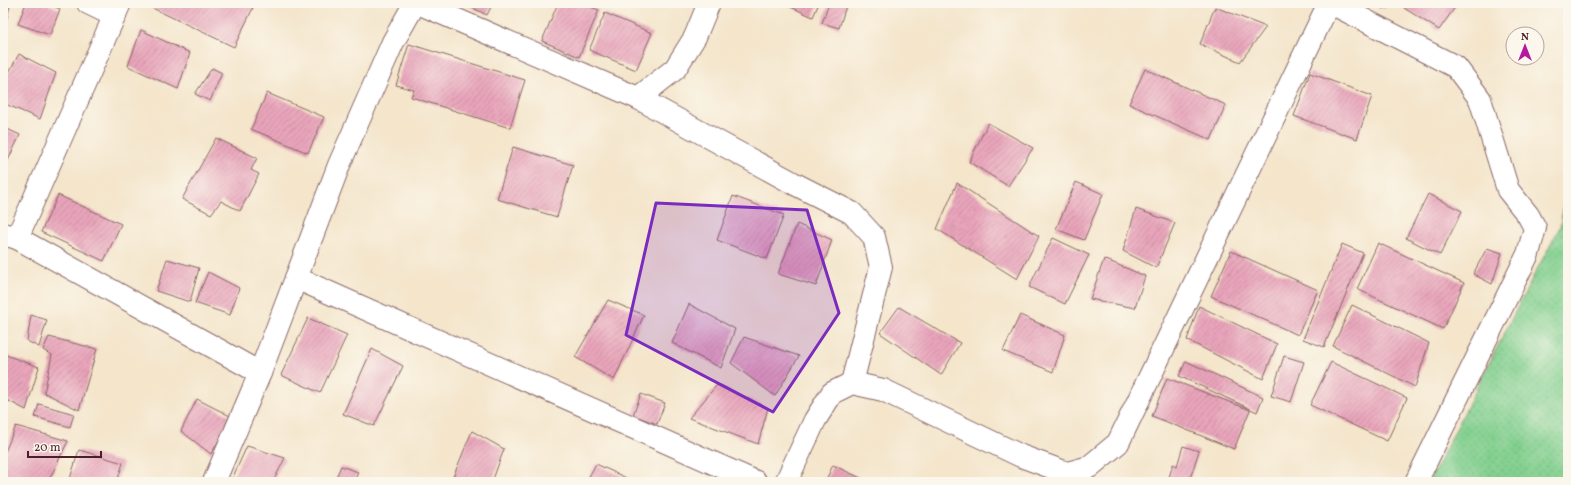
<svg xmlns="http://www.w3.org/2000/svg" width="1571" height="485" font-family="Vollkorn,serif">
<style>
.park{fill:url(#park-dots);stroke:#66785d}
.building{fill:url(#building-hatch)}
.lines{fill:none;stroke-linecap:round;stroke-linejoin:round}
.minor-casing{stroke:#866463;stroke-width:24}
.minor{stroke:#fff;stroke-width:22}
.marked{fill:#7b2cbf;fill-opacity:0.2;stroke:#7b2cbf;stroke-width:3;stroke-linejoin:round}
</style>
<defs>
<pattern id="park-dots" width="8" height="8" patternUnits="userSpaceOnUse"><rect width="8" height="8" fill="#82d08f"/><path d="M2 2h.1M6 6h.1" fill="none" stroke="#72b27c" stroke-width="1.8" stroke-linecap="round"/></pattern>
<pattern id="building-hatch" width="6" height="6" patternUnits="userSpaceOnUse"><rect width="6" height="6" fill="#e9a5bb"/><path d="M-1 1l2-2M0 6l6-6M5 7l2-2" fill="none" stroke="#bf8698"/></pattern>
</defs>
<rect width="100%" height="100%" fill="#fbf7ec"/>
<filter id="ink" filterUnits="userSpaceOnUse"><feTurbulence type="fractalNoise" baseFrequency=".025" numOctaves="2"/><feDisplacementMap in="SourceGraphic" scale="8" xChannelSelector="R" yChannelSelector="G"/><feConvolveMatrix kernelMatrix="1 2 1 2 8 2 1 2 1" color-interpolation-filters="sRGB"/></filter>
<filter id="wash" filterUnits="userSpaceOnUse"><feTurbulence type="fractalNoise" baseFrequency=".012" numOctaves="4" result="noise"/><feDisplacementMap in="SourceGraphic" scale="16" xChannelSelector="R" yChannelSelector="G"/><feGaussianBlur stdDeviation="0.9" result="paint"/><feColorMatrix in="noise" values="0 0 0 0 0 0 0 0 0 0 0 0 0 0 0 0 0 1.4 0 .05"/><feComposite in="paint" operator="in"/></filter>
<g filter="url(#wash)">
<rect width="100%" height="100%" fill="#f4e5cb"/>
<polygon class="park" points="1568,181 1568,482 1429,482 1535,273 1560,227"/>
<g id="blocks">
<g class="building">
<polygon points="26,3 45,3 60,9 50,35 18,24"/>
<polygon points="147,3 241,3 253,8 234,47 146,5"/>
<polygon points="463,3 493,3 487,15"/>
<polygon points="558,3 580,3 599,10 579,57 542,41"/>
<polygon points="782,3 819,3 813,17"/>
<polygon points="829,3 847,3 839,28 822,23"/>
<polygon points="1371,3 1387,3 1384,9"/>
<polygon points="1406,3 1458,3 1439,30 1404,8"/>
<polygon points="3,4 10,6 4,30 3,30"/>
<polygon points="1215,7 1266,27 1240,62 1200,44"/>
<polygon points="605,13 652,33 636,70 589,50"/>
<polygon points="141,30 190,53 178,89 128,66"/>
<polygon points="409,44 525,80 510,128 411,97 414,90 396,85"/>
<polygon points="19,54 56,73 40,119 3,103 3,83"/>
<polygon points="212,68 222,73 210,101 195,94"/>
<polygon points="1145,69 1226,105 1211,140 1129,104"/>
<polygon points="1310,73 1372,96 1357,139 1294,116"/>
<polygon points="267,93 324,117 308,153 251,129"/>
<polygon points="988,123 1033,148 1008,186 969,162"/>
<polygon points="3,127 20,135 3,171"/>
<polygon points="216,138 257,158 251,170 259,174 240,211 221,201 211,214 182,199"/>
<polygon points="513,147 573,165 557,217 497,199"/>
<polygon points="1076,182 1103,194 1084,240 1056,229"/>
<polygon points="957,183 1039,236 1017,279 937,229"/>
<polygon points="1428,194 1462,211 1440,255 1406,238"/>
<polygon points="58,195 121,224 104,261 41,232"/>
<polygon points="733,196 784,215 767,259 717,240"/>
<polygon points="1136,209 1175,223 1156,268 1123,251"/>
<polygon points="797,224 832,240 816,286 778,274"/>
<polygon points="1053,238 1089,255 1065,304 1029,287"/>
<polygon points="1378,243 1464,283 1443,329 1357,289"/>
<polygon points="1342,244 1363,253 1324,347 1303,339"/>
<polygon points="1487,248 1502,253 1492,284 1473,274"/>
<polygon points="1231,251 1318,290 1298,335 1211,296"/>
<polygon points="167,259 199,268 190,302 156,291"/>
<polygon points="1104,259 1145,276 1135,308 1090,299"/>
<polygon points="208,272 239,288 230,315 195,303"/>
<polygon points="608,300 644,315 614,380 575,357"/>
<polygon points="689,304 735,329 721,368 672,343"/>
<polygon points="1352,305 1429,343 1415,387 1333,346"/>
<polygon points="1199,306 1277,344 1263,379 1187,340"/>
<polygon points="899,307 960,343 941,375 880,333"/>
<polygon points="31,315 47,320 39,347 27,341"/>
<polygon points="1020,315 1065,335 1053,372 1003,351"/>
<polygon points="308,318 347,335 320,393 281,375"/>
<polygon points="49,337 97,349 79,410 47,394 44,393 52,355 43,350"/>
<polygon points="744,337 799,356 775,396 731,363"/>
<polygon points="372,349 403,366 374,426 343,414"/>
<polygon points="3,354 39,367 26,410 3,398"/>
<polygon points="1284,356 1304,362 1291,402 1271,396"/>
<polygon points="1186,361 1263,397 1257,412 1179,376"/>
<polygon points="1331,362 1407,398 1387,441 1310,405"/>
<polygon points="1167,378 1250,410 1234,449 1152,416"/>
<polygon points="717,385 768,408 758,444 689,418"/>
<polygon points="641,394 665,403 657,424 633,415"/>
<polygon points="197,399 232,417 211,454 181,431"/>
<polygon points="39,404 74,414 70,427 35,417"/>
<polygon points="16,426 68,441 48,482 3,482 3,456"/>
<polygon points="472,431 504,449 492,482 451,482"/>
<polygon points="247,446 285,458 273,482 224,482 232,479"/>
<polygon points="1183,446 1199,451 1189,482 1168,481 1173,464 1177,466"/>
<polygon points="79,450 123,463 117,482 69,482"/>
<polygon points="596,464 635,482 586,482"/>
<polygon points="833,465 869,482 825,482"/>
<polygon points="341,466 358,472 354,482 334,482"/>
</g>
</g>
</g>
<g filter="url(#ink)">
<use href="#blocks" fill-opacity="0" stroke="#866463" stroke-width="1"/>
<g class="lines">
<defs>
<g id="minor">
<polyline points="88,3 115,16"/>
<polyline points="418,3 638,98 793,183 852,213 874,237 881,267 852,383"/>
<polyline points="1331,3 1456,67 1480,99 1508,190 1528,215 1535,228 1528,254 1416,482"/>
<polyline points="638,98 675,69 695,37 709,3"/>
<polyline points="3,234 17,238 260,373"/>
<polyline points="17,238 120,3"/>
<polyline points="296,278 756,482"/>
<polyline points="214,482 260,373 339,165 393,42 415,3"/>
<polyline points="786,482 815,420 832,393 852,383 883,390 1021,456 1067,473 1089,467 1118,443 1329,3"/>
</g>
</defs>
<use href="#minor" class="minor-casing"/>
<use href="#minor" class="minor"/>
</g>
</g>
<path class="marked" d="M656,203l151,7 32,103 -66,99 -147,-77z"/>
<rect width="1571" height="485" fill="none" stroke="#fbf7ec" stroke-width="16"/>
<g transform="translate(1525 46)"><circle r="19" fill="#fbf7ec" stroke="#b4a19f"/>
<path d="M0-3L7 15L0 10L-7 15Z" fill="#b5179e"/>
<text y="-6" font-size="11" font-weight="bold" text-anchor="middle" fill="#4a1f2b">N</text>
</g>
<path d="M28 451v6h73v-6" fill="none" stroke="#4a1f2b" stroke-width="2"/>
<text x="34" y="451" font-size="12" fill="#4a1f2b" stroke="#fbf7ec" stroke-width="3" paint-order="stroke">20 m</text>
</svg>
